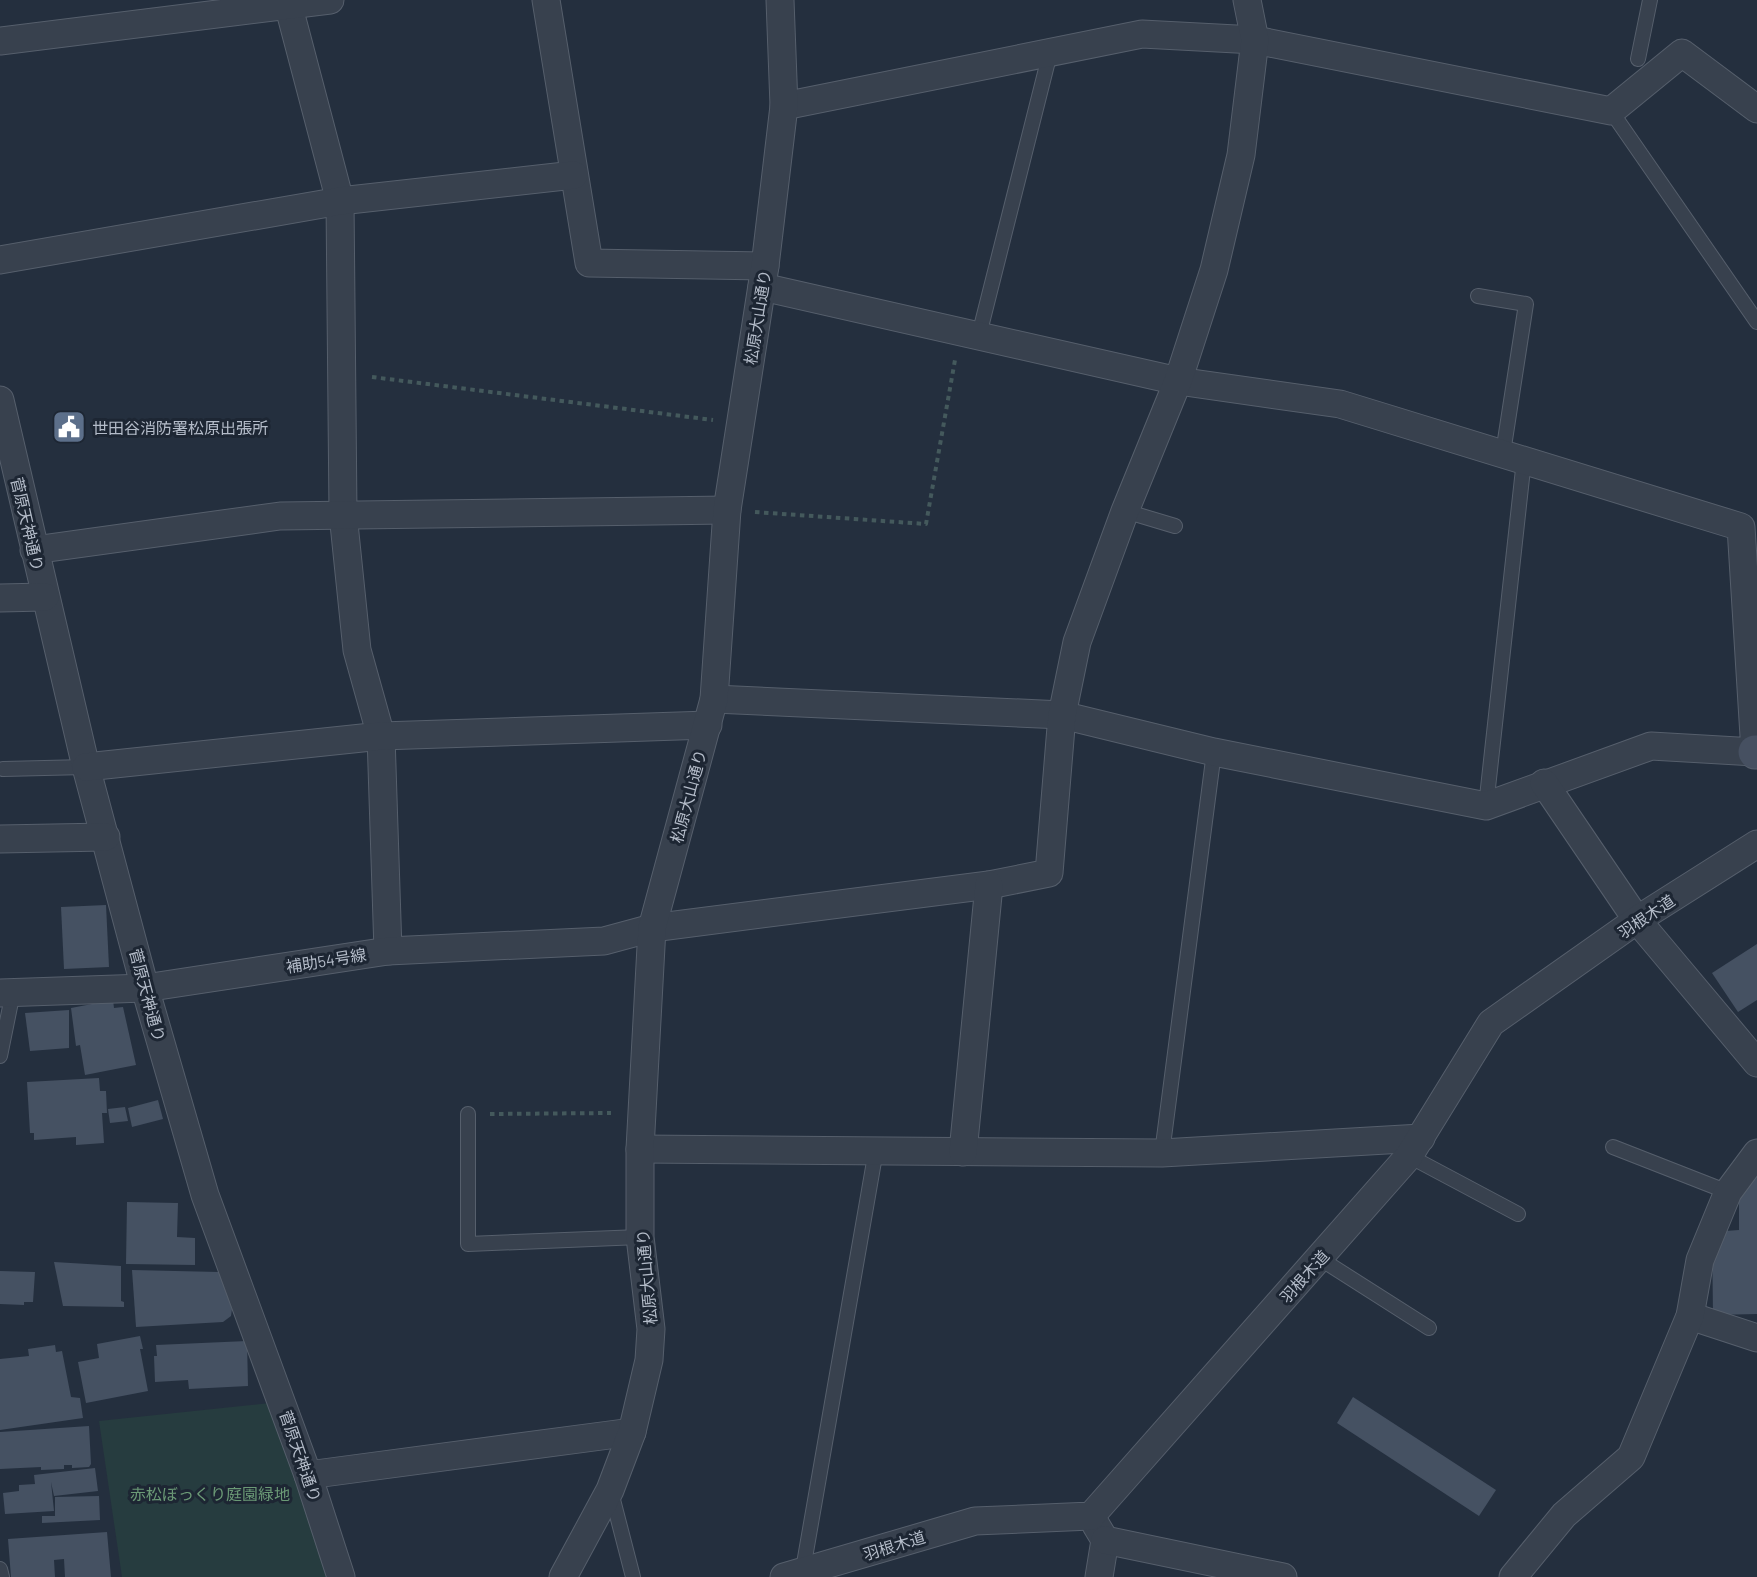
<svg xmlns="http://www.w3.org/2000/svg" width="1757" height="1577" font-family="Barlow,'Noto Sans JP',sans-serif">
<style>
.green{fill:#263c3f}
.building{fill:#455162}
.lines{fill:none;stroke-linecap:round;stroke-linejoin:round}
.lane-casing{stroke:#565f6c;stroke-width:16}
.street-casing{stroke:#565f6c;stroke-width:29}
.secondary-casing{stroke:#565f6c;stroke-width:35}
.path{stroke:#44595c;stroke-width:4;stroke-dasharray:4.5 4.5;stroke-linecap:butt}
.lane{stroke:#38414e;stroke-width:14}
.street{stroke:#38414e;stroke-width:27}
.secondary{stroke:#465061;stroke-width:33}
.labels{text-anchor:middle;dominant-baseline:central;stroke-width:6;stroke-linejoin:round;paint-order:stroke}
.street-label{font-size:16px;fill:#b4bcc9;stroke:#1d2633}
.poi-label{font-size:16px;fill:#b4bcc9;stroke:#1d2633;text-anchor:start}
.park-label{font-size:16px;fill:#6b9a76;stroke:#1d2633}
</style>
<rect width="100%" height="100%" fill="#242f3e"/>
<polygon class="green" points="270,1403 327,1577 122,1577 99,1421"/>
<g class="building">
<polygon points="106,905 109,967 64,969 61,907"/>
<polygon points="1757,944 1757,1000 1738,1012 1712,973"/>
<polygon points="113,1000 114,1008 123,1007 136,1065 85,1075 80,1045 76,1046 71,1008"/>
<polygon points="69,1010 69,1048 30,1051 25,1013"/>
<polygon points="99,1078 100,1091 106,1091 107,1113 102,1113 104,1143 76,1145 76,1137 34,1140 34,1133 30,1133 27,1082"/>
<polygon points="158,1100 163,1119 132,1127 128,1108"/>
<polygon points="125,1107 128,1121 110,1123 108,1109"/>
<polygon points="1757,1169 1757,1314 1713,1315 1712,1232 1739,1230 1739,1185"/>
<polygon points="127,1202 178,1203 177,1237 195,1238 195,1265 126,1264"/>
<polygon points="54,1262 121,1266 121,1301 124,1302 124,1307 63,1306"/>
<polygon points="132,1270 219,1272 232,1309 231,1316 223,1322 136,1327"/>
<polygon points="0,1271 35,1272 33,1302 24,1302 24,1305 0,1304"/>
<polygon points="140,1336 143,1349 140,1349 148,1391 86,1403 78,1362 99,1358 97,1344"/>
<polygon points="247,1341 248,1386 189,1389 188,1380 155,1382 154,1356 157,1356 156,1345"/>
<polygon points="55,1345 56,1352 62,1351 71,1397 80,1398 83,1418 0,1430 0,1359 29,1356 28,1349"/>
<polygon points="1353,1397 1496,1490 1479,1516 1337,1423"/>
<polygon points="89,1426 91,1464 89,1467 72,1468 72,1465 64,1465 64,1469 41,1470 41,1467 0,1469 0,1432"/>
<polygon points="95,1468 98,1491 54,1496 51,1482 54,1511 5,1514 3,1493 19,1491 19,1485 35,1484 34,1475"/>
<polygon points="99,1496 100,1520 42,1523 42,1516 55,1516 55,1497"/>
<polygon points="107,1532 111,1577 65,1577 64,1559 54,1560 55,1577 11,1577 8,1539"/>
</g>
<g class="lines">
<defs>
<g id="lane">
<polyline points="1638,59 1650,0"/>
<polyline points="1611,111 1757,322"/>
<polyline points="1478,296 1526,304 1503,453"/>
<polyline points="979,335 1050,53"/>
<polyline points="1125,511 1175,526"/>
<polyline points="3,769 86,767"/>
<polyline points="1486,806 1524,460"/>
<polyline points="0,1056 13,992"/>
<polyline points="468,1114 468,1244 640,1237"/>
<polyline points="1613,1147 1728,1192"/>
<polyline points="1162,1153 1214,752"/>
<polyline points="1409,1156 1518,1214"/>
<polyline points="1319,1258 1429,1328"/>
<polyline points="611,1492 633,1577"/>
<polyline points="0,1569 2,1577"/>
<polyline points="802,1575 876,1150"/>
</g>
<g id="street">
<polyline points="287,0 340,201 343,514 357,650 381,736 388,951"/>
<polyline points="546,0 589,263 765,266"/>
<polyline points="0,41 330,0"/>
<polyline points="784,106 1142,34 1255,40 1611,111 1682,53 1757,109"/>
<polyline points="0,260 340,201 574,175"/>
<polyline points="0,400 86,767 145,988 205,1195 308,1475 341,1577"/>
<polyline points="34,550 280,516 727,510"/>
<polyline points="0,598 45,597"/>
<polyline points="714,699 1062,715 1214,752 1486,806 1651,746 1755,752 1741,527 1340,404 1178,381 762,287"/>
<polyline points="86,767 381,736 708,725"/>
<polyline points="1544,783 1637,920 1757,1063"/>
<polyline points="0,839 106,837"/>
<polyline points="0,993 145,988 388,951 604,941 652,928 989,885 1049,873 1062,715 1077,642 1125,511 1178,381 1214,270 1241,155 1255,40 1247,0"/>
<polyline points="640,1149 1162,1153 1421,1138"/>
<polyline points="963,1152 989,885"/>
<polyline points="1690,1316 1757,1338"/>
<polyline points="308,1475 632,1432"/>
<polyline points="1096,1525 1105,1540 1099,1577"/>
<polyline points="1105,1540 1283,1577"/>
<polyline points="563,1577 610,1490 632,1432 649,1360 651,1329 640,1237 640,1149 652,928 714,699 727,510 765,266 784,106 780,0"/>
<polyline points="784,1577 975,1521 1091,1516 1409,1156 1491,1023 1637,920 1757,844"/>
<polyline points="1513,1577 1564,1515 1631,1457 1690,1316 1700,1260 1728,1192 1757,1153"/>
</g>
<polyline id="secondary" points="1755,752 1757,752"/>
</defs>
<use href="#lane" class="lane-casing"/>
<use href="#street" class="street-casing"/>
<use href="#secondary" class="secondary-casing"/>
<g class="path">
<polyline points="372,377 713,420"/>
<polyline points="755,512 926,524 955,360"/>
<polyline points="490,1114 611,1113"/>
</g>
<use href="#lane" class="lane"/>
<use href="#street" class="street"/>
<use href="#secondary" class="secondary"/>
</g>
<defs>
<symbol id="civic-square" viewBox="-11 -11 22 22"><rect x="-9" y="-9" width="18" height="18" rx="4" fill="#5c6f8a" stroke="#1d2633"/><path d="M-.6-6.5H3V-4.5H.6V-3L4-1V1h2V6H-6V1h2V-1L-.6-3ZM-1.2 2.5V6h2.4V2.5Z" fill="#fff"/></symbol>
</defs>
<g fill-rule="evenodd">
<use href="#civic-square" x="50" y="408" width="38" height="38"/>
</g>
<g class="labels">
<g class="street-label">
<text transform="translate(757 317) rotate(-81)">松原大山通り</text>
<text transform="translate(28 524) rotate(77)">菅原天神通り</text>
<text transform="translate(688 796) rotate(-75)">松原大山通り</text>
<text transform="translate(1646 916) rotate(-34)">羽根木道</text>
<text transform="translate(326 960) rotate(-9)">補助54号線</text>
<text transform="translate(148 995) rotate(75)">菅原天神通り</text>
<text transform="translate(1304 1276) rotate(-48)">羽根木道</text>
<text transform="translate(646 1277) rotate(-95)">松原大山通り</text>
<text transform="translate(301 1456) rotate(71)">菅原天神通り</text>
<text transform="translate(894 1545) rotate(-17)">羽根木道</text>
</g>
<g class="poi-label">
<text x="92" y="427">世田谷消防署松原出張所</text>
</g>
<g class="park-label">
<text x="210" y="1493">赤松ぼっくり庭園緑地</text>
</g>
</g>
</svg>
